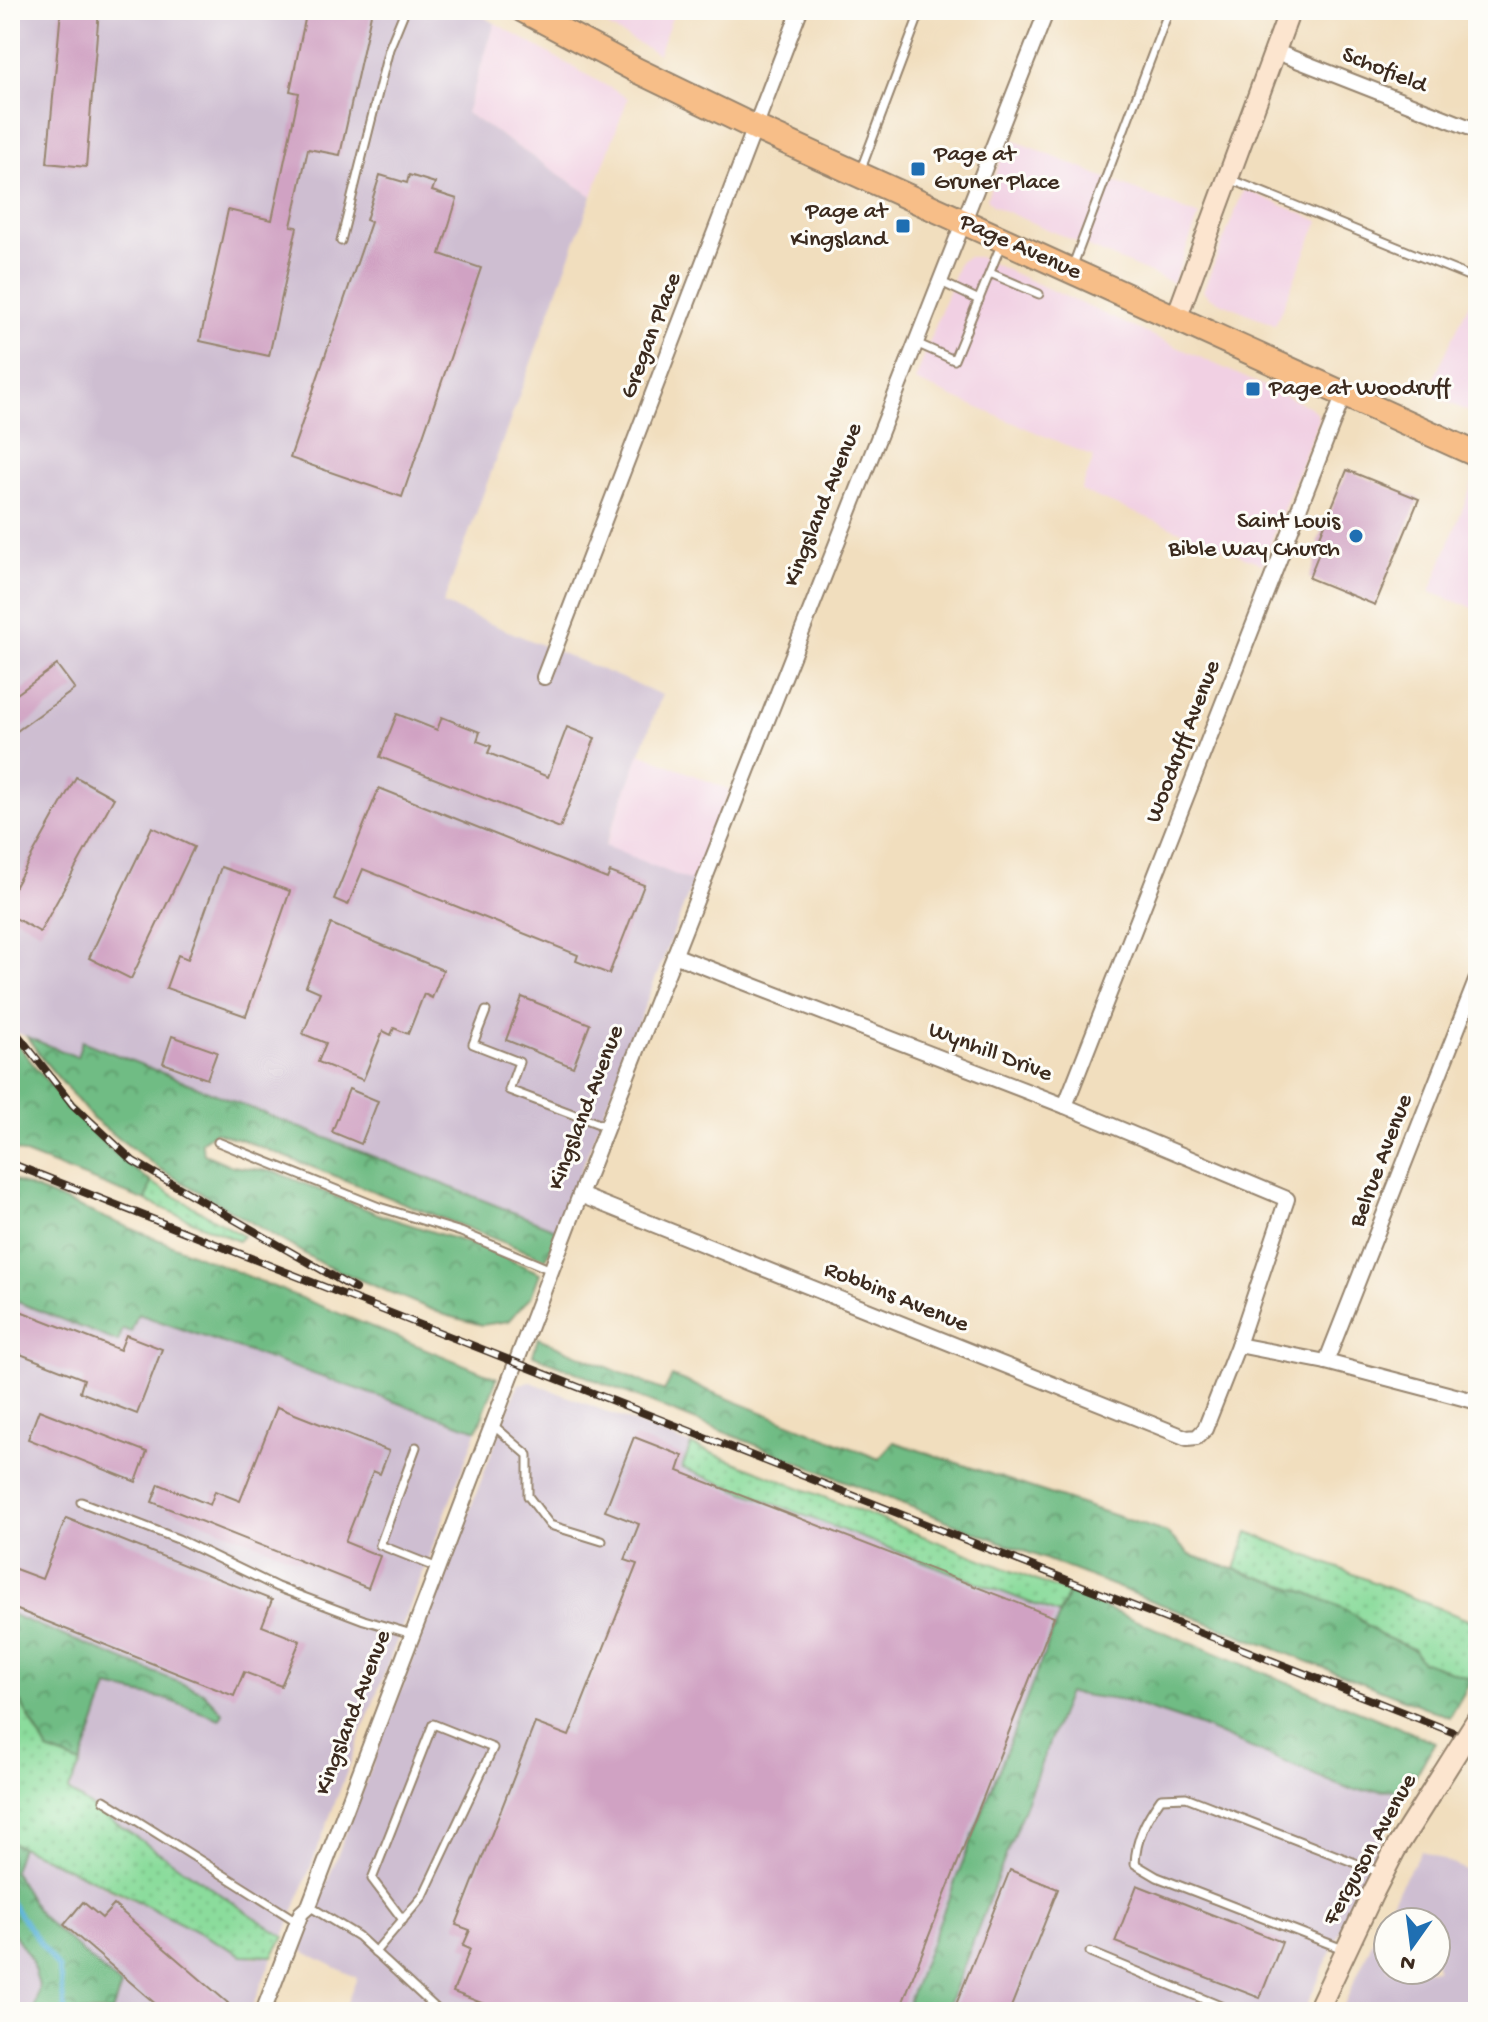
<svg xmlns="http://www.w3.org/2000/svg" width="1488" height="2022" font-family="'Gochi Hand',sans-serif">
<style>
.built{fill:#f1d0e3}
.industrial{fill:#cebed1;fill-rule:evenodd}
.grass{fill:url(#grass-dots);stroke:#63835d;stroke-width:2}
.forest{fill:url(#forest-crowns);stroke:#567351;stroke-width:2}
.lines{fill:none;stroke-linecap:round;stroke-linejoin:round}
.stream{stroke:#5bb3d8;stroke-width:5}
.building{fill:#d0a2c3}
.lane-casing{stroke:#96846e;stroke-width:11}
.street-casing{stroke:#96846e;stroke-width:18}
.secondary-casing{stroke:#96846e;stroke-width:24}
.primary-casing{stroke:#96846e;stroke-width:28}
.lane{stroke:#fff;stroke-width:7}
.street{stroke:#fff;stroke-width:14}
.secondary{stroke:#fce5cf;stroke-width:20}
.primary{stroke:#f7be88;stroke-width:24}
.rail-casing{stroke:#3b2a1e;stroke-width:8}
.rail{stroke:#fdfcf7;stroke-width:5;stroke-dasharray:15;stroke-linecap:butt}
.secondary-bridge-casing{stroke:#96846e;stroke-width:24;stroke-linecap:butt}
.secondary-bridge{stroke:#fce5cf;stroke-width:20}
.poi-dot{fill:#1f6fb2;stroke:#fdfcf7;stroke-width:3}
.labels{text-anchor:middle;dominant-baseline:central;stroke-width:6;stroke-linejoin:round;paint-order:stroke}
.street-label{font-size:24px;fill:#3b2a1e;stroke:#fdfcf7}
.poi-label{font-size:24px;fill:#3b2a1e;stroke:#fdfcf7;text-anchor:start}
</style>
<defs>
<pattern id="grass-dots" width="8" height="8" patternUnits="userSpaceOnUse" patternTransform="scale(2)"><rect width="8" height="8" fill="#8bdc9c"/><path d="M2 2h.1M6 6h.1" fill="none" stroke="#79bd86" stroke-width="1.8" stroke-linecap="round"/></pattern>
<pattern id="forest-crowns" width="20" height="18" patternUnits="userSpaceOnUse" patternTransform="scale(2)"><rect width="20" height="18" fill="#70bc84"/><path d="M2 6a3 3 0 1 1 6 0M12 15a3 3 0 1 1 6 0" fill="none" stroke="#5d996b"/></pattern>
</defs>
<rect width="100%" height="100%" fill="#fdfcf7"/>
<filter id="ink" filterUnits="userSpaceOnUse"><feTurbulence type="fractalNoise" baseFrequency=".0125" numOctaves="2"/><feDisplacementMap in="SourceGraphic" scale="16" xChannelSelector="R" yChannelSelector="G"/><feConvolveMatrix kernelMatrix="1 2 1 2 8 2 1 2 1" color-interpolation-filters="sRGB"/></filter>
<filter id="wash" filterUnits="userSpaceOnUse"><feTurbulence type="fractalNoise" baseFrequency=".006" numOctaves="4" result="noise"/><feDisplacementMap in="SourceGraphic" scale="32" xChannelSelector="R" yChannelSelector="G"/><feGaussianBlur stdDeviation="1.8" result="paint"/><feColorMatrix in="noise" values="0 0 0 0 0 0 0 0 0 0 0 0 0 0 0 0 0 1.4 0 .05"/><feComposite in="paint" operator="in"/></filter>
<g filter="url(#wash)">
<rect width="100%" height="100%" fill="#f1debe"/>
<g class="built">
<polygon points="577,10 675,10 658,54"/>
<polygon points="495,23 628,98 592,196 466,113"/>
<polygon points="1008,138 1199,216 1173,283 993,206 987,198"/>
<polygon points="1244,189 1319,221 1275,325 1209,297 1203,291"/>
<polygon points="967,257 978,257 1310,407 1317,413 1318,421 1262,564 1081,491 1094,457 915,381 959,262"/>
<polygon points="1476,288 1478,289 1478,416 1427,393"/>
<polygon points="1473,482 1478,485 1478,610 1430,592"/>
<polygon points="640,753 730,790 693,882 605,847"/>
</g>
<g class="industrial">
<polygon points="10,10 471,10 495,23 466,113 592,196 443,604 662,695 605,846 693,882 558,1230 83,1041 77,1057 10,1030"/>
<polygon points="10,1299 117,1342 123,1328 130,1331 137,1314 477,1430 284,1937 67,1791 81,1764 107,1687 165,1699 220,1719 223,1713 203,1692 10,1614"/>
<polygon points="531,1382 691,1445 683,1468 1059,1614 904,2012 343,2012 357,1978 301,1950 518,1384"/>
<polygon points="1068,1693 1125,1701 1200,1726 1350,1790 1403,1791 1404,1799 1377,1848 1304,2012 946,2012"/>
<polygon points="21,1847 253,1957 273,1956 250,2012 112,2012 121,1986 41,1916 12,1871"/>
<path d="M1421,1850l57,26v136h-137l43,-97zM1436,1922v48h-48v-48z"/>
<polygon points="10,1928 31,1959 39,1986 34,2012 10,2012"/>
</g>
<g class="grass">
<polygon points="151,1182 243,1236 238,1241 146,1201"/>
<polygon points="691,1445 1068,1593 1059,1614 682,1468"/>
<polygon points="1248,1532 1478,1624 1478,1670 1472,1679 1421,1661 1413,1649 1380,1635 1347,1610 1308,1593 1235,1569"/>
<polygon points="10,1694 21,1703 48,1751 81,1764 68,1791 284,1937 273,1956 242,1955 122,1893 10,1842"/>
</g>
<g class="forest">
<path d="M10,1035c42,54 85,107 141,147l-5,19 -136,-53z"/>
<polygon points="27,1037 77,1057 82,1041 558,1230 546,1259 243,1140 215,1132 201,1142 204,1154 232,1166 276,1172 383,1216 480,1247 540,1273 531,1297 508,1321 482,1325 445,1315 324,1265 160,1169 118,1138 93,1119 45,1062"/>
<polygon points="10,1179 497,1378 477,1430 138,1314 131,1332 123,1329 118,1342 10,1299"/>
<polygon points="538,1338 664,1391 672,1376 879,1459 894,1442 1167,1533 1190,1555 1308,1593 1347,1610 1380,1635 1413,1649 1421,1661 1472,1679 1450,1717 850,1483 533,1355"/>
<polygon points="1068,1593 1435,1742 1415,1777 1403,1791 1350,1790 1200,1726 1125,1701 1068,1693 946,2012 904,2012"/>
<polygon points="10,1614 203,1692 223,1713 220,1719 165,1699 108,1687 81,1764 48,1751 21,1703 10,1694"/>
<polygon points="10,1842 21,1847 13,1871 41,1916 121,1986 112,2012 34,2012 39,1986 31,1959 10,1928"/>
</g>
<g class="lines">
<polyline class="stream" points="10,1901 59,1969 65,2012"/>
</g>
<g id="blocks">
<g class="building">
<polygon points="61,10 99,10 86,167 47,163"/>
<polygon points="307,10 372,10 340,155 308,149 291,226 297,227 269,356 200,341 228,210 272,220 299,93 290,91"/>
<polygon points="380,175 407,183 409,175 435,183 432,191 457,199 440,254 481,268 402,497 290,458 371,222 366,220"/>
<polygon points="1347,470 1419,499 1375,605 1309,578 1322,545 1317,543"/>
<polygon points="57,665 75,689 10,736 10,699"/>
<polygon points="397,714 437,730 442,717 480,732 477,741 491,746 488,753 548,777 567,727 595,738 560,828 380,757"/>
<polygon points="76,777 114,798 40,932 10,915 10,895"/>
<polygon points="379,788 607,879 610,872 644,885 609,974 576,961 578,955 363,869 348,905 334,899"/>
<polygon points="152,827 194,847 131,979 89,958"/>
<polygon points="221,867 290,891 246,1016 166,988 178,955 188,959"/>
<polygon points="331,924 443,970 432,998 424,994 408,1034 394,1028 391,1035 383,1031 363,1080 318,1062 326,1043 303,1034 320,992 306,986"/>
<polygon points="522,997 590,1024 573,1067 506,1040"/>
<polygon points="172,1036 217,1052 207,1079 163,1063"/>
<polygon points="349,1089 378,1101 361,1144 332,1132"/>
<polygon points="10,1307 120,1350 126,1335 162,1349 137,1414 80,1392 84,1379 10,1350"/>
<polygon points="277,1407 389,1451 380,1474 373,1471 345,1542 380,1556 368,1588 152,1502 159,1484 210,1505 215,1491 240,1501"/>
<polygon points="39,1410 147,1452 136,1482 28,1439"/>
<polygon points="634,1437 683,1456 678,1471 1054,1617 899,2012 505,2012 453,1992 470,1949 463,1946 470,1930 456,1925 535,1723 569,1736 637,1564 625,1560 639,1524 605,1511"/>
<polygon points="66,1518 272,1600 262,1626 300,1641 281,1686 244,1672 234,1696 10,1607 10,1567 42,1579"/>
<polygon points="1010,1870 1058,1889 1009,2012 953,2012"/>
<polygon points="1137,1885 1282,1942 1260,1998 1115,1942"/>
<polygon points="83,1902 102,1918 114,1905 228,2003 220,2012 165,2012 64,1925"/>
</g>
</g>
</g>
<g filter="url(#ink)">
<use href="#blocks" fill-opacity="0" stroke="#96846e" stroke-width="2"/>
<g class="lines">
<defs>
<g id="lane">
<polyline points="861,169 921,10"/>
<polyline points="1230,179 1478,280"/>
<polyline points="341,241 389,49 405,10"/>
<polyline points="1073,265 1169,10"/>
<polyline points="990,273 1039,294"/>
<polyline points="941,282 979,300"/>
<polyline points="916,343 954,360 1001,245"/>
<polyline points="486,1011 473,1044 519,1062 509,1090 607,1127"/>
<polyline points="218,1142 379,1207 461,1232 551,1270"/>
<polyline points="493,1425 528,1455 528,1496 550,1525 602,1541"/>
<polyline points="416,1447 380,1545 438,1568"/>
<polyline points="81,1502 178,1539 277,1587 364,1620 412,1634"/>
<polyline points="104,1800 298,1922"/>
<polyline points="309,1906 358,1936 440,2012"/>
<path d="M1343,1949l-186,-72 -22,-13c1,-26 11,-45 26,-66l25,-1 195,76"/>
<polyline points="375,1952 423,1896 493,1748 433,1724 372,1879 403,1920"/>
<polyline points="1090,1952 1235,2012"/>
</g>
<g id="street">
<polyline points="1274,51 1478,131"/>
<polyline points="544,677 800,10"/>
<polyline points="1065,1106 1344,394"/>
<polyline points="580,1195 1187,1438 1197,1437 1205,1429 1238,1345 1287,1199 1065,1106 674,955"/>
<polyline points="1238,1345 1326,1362 1478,1402"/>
<polyline points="1326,1362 1478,976"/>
<polyline points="263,2012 301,1913 309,1906 580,1195 1047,10"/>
</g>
<g id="secondary">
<polyline points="1176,319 1290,10"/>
<polyline points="1317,2012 1373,1893 1395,1850 1436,1785"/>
</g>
<polyline id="primary" points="523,10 636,70 756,128 1478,455"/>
</defs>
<use href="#lane" class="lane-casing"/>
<use href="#street" class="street-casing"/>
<use href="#secondary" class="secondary-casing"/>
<use href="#primary" class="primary-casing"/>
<use href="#lane" class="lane"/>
<use href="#street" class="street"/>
<use href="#secondary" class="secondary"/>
<use href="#primary" class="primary"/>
<defs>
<g id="rail">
<polyline points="10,1025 73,1105 133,1161 355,1289"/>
<polyline points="10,1163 1478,1742"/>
</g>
</defs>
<use href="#rail" class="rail-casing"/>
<use href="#rail" class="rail"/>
<defs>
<polyline id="secondary-bridge" points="1436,1785 1478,1718"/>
</defs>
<use href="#secondary-bridge" class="secondary-bridge-casing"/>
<use href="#secondary-bridge" class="secondary-bridge"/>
</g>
</g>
<g class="poi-dot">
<rect x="910" y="161" width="16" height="16" rx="4"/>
<rect x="895" y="218" width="16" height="16" rx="4"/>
<rect x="1245" y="381" width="16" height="16" rx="4"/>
<circle cx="1356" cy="536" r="8"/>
</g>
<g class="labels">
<g class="street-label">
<text transform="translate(1384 71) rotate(22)">Schofield</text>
<text transform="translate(1020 248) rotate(24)">Page Avenue</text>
<text transform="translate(652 336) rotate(-69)">Gregan Place</text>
<text transform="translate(824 505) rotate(-68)">Kingsland Avenue</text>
<text transform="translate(1184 742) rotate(-69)">Woodruff Avenue</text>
<text transform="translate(990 1053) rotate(21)">Wynhill Drive</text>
<text transform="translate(587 1108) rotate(-69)">Kingsland Avenue</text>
<text transform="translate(1382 1161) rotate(-69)">Belrue Avenue</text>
<text transform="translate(896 1298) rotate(22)">Robbins Avenue</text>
<text transform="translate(354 1713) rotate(-69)">Kingsland Avenue</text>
<text transform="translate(1371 1850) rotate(-61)">Ferguson Avenue</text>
</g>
<g class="poi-label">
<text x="934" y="155">Page at<tspan x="934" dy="28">Gruner Place</tspan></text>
<text x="887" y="212" text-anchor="end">Page at<tspan x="887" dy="28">Kingsland</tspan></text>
<text x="1269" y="389">Page at Woodruff</text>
<text x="1340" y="522" text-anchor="end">Saint Louis<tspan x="1340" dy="28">Bible Way Church</tspan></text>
</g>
</g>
<rect width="1488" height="2022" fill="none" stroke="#fdfcf7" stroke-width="40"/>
<g transform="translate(1412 1946) rotate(194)"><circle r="38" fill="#fdfcf7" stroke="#afa8a0" stroke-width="2"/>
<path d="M0-6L14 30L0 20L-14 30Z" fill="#1f6fb2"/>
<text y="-12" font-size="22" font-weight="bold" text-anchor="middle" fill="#3b2a1e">N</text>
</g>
</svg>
